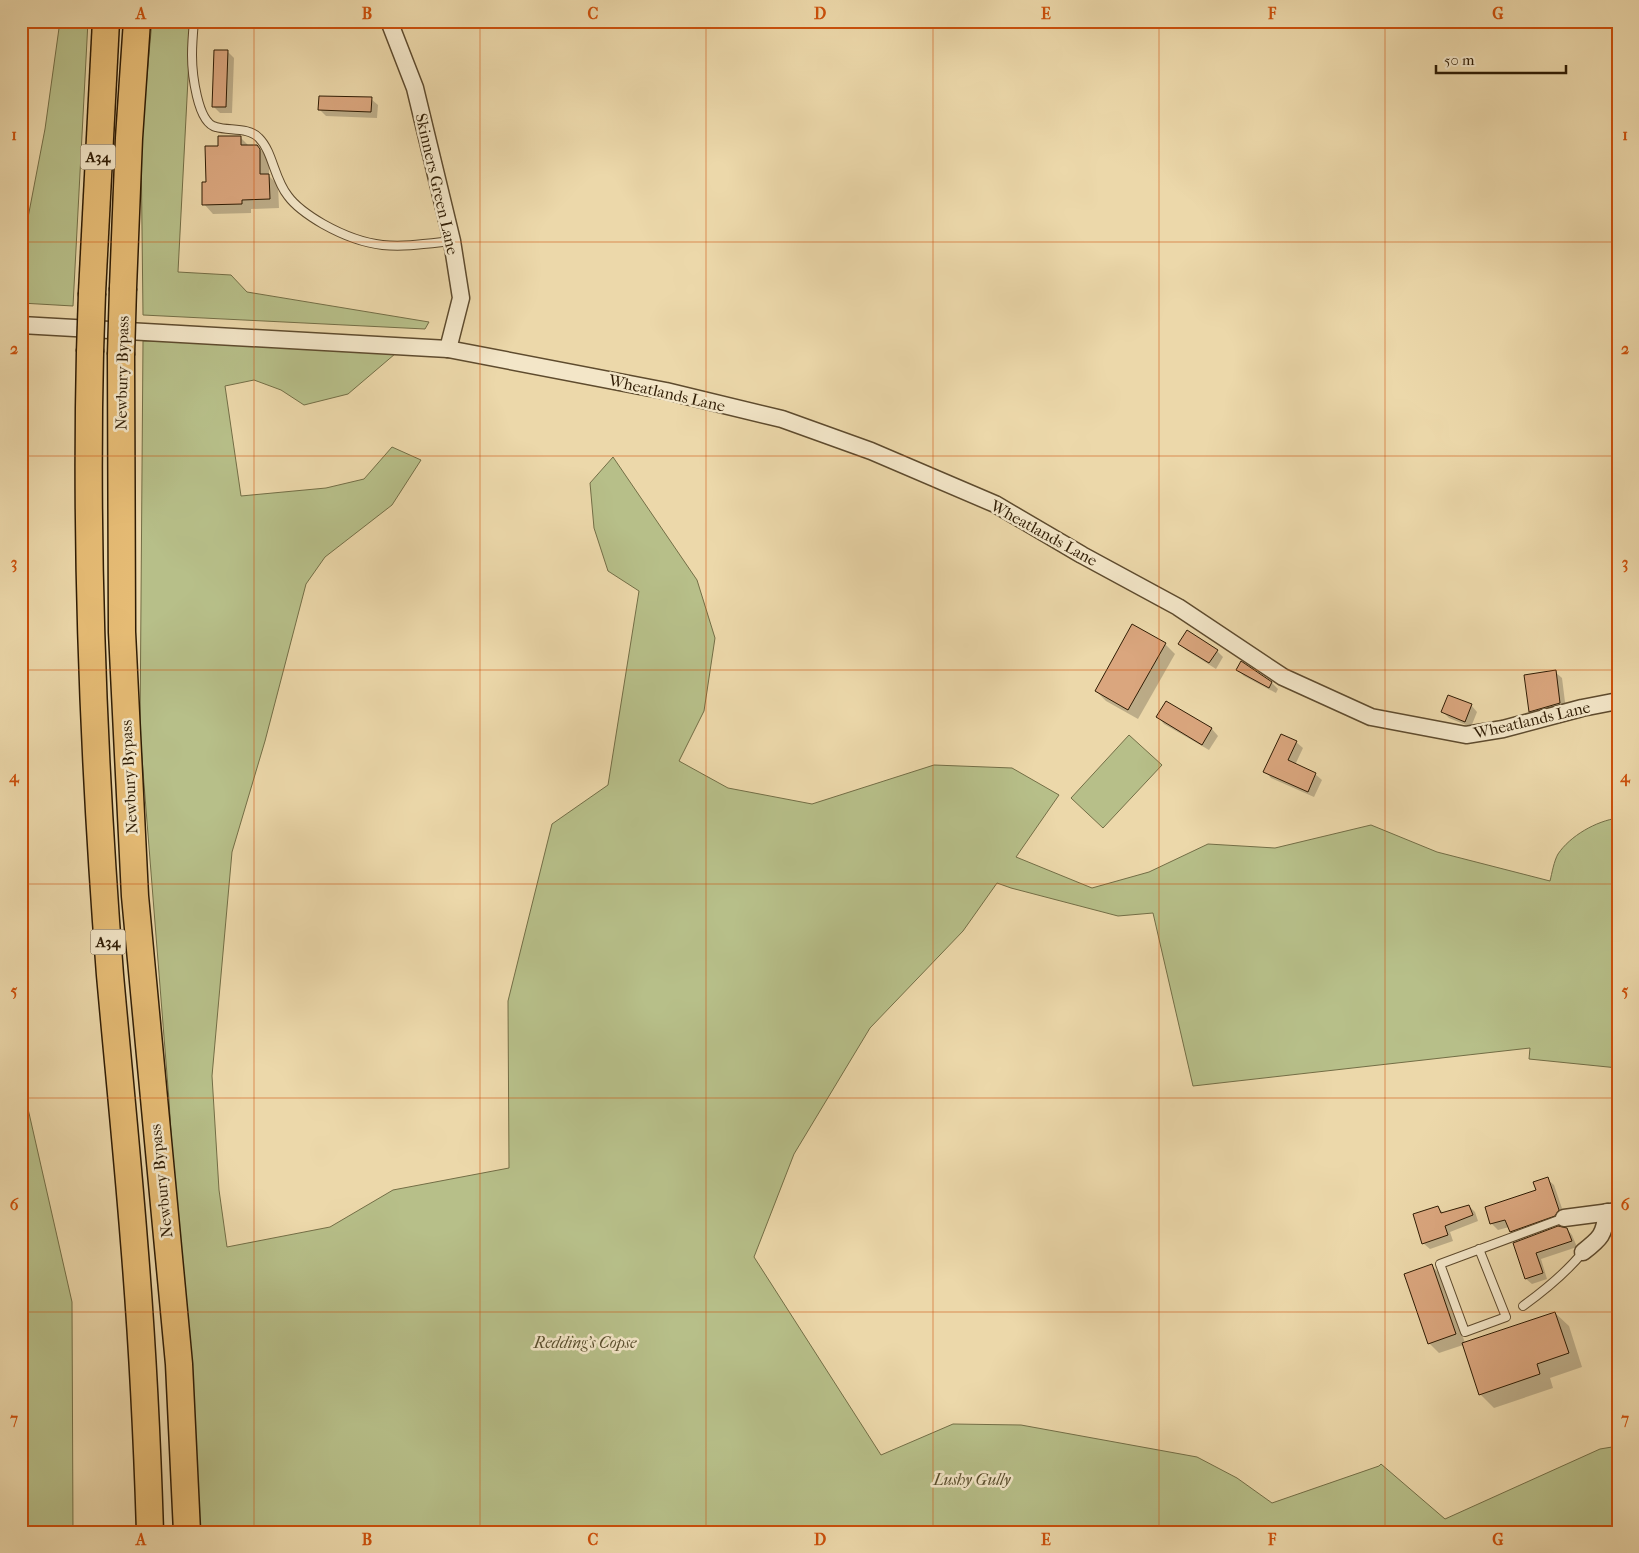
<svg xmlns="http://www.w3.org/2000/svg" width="1639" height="1553" font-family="'IM FELL French Canon',serif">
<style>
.green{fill:#b7bf89;stroke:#736e46}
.shadow{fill:#0003}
.building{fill:#daa67e;stroke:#2f1c04}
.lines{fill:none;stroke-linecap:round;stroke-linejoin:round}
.service-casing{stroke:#5e4b2e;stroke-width:10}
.minor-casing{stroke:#5e4b2e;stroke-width:19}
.trunk-casing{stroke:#2f1c04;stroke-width:29}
.service{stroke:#f3e6c8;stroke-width:8}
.minor{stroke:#f3e6c8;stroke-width:16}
.trunk{stroke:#e6bc75;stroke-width:26}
.trunk-bridge-casing{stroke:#2f1c04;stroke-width:29;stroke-linecap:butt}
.trunk-bridge{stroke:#e6bc75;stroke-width:26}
.grid{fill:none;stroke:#cc500b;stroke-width:1;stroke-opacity:0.55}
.labels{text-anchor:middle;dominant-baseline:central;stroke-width:5;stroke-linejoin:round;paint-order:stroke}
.shield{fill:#f3e6c8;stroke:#6a593f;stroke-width:1}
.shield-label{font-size:15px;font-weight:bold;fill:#2f1c04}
.street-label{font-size:16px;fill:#2f1c04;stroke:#f3e6c8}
.park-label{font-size:16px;font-style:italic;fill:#584d2c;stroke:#f3e6c8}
.neatline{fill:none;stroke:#cc500b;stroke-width:2}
.grid-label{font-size:16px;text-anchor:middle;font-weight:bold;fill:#cc500b}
</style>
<rect width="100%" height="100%" fill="#ecd8aa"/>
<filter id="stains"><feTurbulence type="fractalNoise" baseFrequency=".004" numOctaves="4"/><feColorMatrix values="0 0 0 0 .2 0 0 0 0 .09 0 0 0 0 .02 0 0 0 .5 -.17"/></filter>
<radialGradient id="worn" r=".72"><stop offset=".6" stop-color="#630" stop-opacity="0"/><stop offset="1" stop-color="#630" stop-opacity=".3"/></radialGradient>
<g class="green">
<polygon points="60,21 88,21 73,306 21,303 21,254 45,129"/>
<polygon points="152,21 191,21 178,272 231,275 247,292 429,322 425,329 143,315 141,141"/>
<path d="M143,341h77l182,7 -54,46 -44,11 -23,-15 -27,-10 -29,6 16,110 85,-8 38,-9 28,-32 29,13 -29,45 -67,52 -19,27 -41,157 -33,111 -20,224 7,114 8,57 103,-20 63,-37 116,-22 -1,-167 44,-177 56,-39 31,-194 -31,-20 -14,-43 -4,-45 23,-26 84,123 18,58 -11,73 -25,50 49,27 84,16 122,-39 78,3 47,27 -43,62 76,31 57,-16 59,-28 67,4 96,-23 66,27 113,29c2,-8 4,-20 8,-27 12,-18 38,-33 60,-36v250l-89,-9 1,-11 -337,38 -40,-173 -35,3 -107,-28 -14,-5 -34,48 -93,97 -76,126 -40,103 127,198 72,-31 68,1 176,32 40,21 35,25 107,-37 2,-2 64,55 155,-70 18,-3v86h-1419l-18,-230 -12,-202 -29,-367z"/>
<polygon points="1129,735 1162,765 1103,828 1071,798"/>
<polygon points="21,1078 72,1302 73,1532 21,1532"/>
</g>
<g class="shadow">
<polygon points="228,52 234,58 232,113 220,113 213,106"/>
<polygon points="371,99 378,105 377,118 326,116 320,110"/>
<polygon points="240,137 249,146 257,146 269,159 269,176 278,185 279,208 251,209 251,213 213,214 204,204 207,183 219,147"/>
<polygon points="1180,643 1217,651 1223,657 1216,669 1186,650"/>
<polygon points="1165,644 1175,654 1138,719 1106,701 1096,691"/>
<polygon points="1237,670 1272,683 1278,689 1276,693 1244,676"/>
<polygon points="1555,672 1562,678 1566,710 1537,718 1530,711"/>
<polygon points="1166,703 1212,729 1218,736 1209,750 1164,724 1158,717"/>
<polygon points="1471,705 1477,712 1471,727 1449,718 1443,712"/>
<polygon points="1296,742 1303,748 1295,765 1315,774 1322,780 1314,797 1271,778 1265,771"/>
<polygon points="1547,1179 1554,1185 1565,1217 1517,1238 1511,1232 1509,1227 1498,1230 1492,1224 1486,1208 1537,1191"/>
<polygon points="1469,1206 1475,1212 1478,1221 1450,1232 1453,1241 1430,1249 1423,1243 1438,1207 1444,1214"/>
<polygon points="1567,1229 1572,1235 1577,1247 1541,1259 1547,1279 1532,1284 1526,1279 1515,1244"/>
<polygon points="1432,1266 1442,1276 1465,1343 1555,1313 1569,1326 1582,1367 1550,1378 1553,1388 1494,1408 1480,1394 1463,1345 1439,1353 1429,1343"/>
</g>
<g class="building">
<polygon points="214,50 228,50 226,107 212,107"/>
<polygon points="319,96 372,97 371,112 318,110"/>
<polygon points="218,136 241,136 241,145 257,145 260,149 260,174 269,174 270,199 242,200 242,204 202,205 202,182 206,182 205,146 218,146"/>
<polygon points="1132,624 1166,643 1128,710 1095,691"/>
<polygon points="1187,630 1218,650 1209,663 1178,644"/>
<polygon points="1241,661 1272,682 1269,688 1236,670"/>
<polygon points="1556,670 1560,703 1529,712 1524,675"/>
<polygon points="1448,695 1472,704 1465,722 1441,712"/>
<polygon points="1166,701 1212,728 1202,745 1156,717"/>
<polygon points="1281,734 1297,741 1288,760 1316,773 1308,792 1263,772"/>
<polygon points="1548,1177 1559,1210 1555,1216 1510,1232 1505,1220 1490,1224 1485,1207 1536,1190 1533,1182"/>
<polygon points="1469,1205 1473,1215 1445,1226 1448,1235 1422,1244 1413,1214 1438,1206 1441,1213"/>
<polygon points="1558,1226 1567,1228 1572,1241 1536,1253 1543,1273 1525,1279 1513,1243"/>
<polygon points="1432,1264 1456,1334 1428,1344 1404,1274"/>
<polygon points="1555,1312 1569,1353 1537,1364 1540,1374 1479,1395 1462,1343"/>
</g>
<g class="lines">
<defs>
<g id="service">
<path d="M194,21c-1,11 -2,23 -2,34 0,17 5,68 24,72 13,4 33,0 43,11 14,14 15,41 29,58 8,11 23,21 35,28 50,28 75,23 129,17"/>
<polyline points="1479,1249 1506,1317 1465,1332 1440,1264 1564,1218"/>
<path d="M1523,1306c22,-16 43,-33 60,-54"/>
</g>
<g id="minor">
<polyline points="389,21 415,88 452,241 461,298 448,349"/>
<polyline points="21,325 448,349 666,391 782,419 871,451 995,504 1082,555 1178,607 1283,677 1371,717 1466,735 1503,729 1582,708 1618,701"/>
<polyline points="1564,1218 1618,1211"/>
<path d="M1583,1252c18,-14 21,-17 24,-40"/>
</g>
<g id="trunk">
<polyline points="123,288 129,138 137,21"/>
<polyline points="92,293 106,21"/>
<path d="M90,352c-5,208 4,416 20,623 8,89 17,177 24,266 8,97 13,194 16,291"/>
<polyline points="121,355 122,632 135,896 179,1364 187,1532"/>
</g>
</defs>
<use href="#service" class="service-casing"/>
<use href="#minor" class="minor-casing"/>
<use href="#trunk" class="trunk-casing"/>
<use href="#service" class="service"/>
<use href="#minor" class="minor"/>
<use href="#trunk" class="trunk"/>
<defs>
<g id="trunk-bridge">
<polyline points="90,352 92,293"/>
<polyline points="121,355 123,288"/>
</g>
</defs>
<use href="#trunk-bridge" class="trunk-bridge-casing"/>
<use href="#trunk-bridge" class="trunk-bridge"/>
</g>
<path class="grid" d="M254,21v1511M480,21v1511M706,21v1511M933,21v1511M1159,21v1511M1385,21v1511M21,242h1597M21,456h1597M21,670h1597M21,884h1597M21,1098h1597M21,1312h1597"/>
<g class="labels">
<g class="shield">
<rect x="80.5" y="144.5" width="35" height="25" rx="4"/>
<rect x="90.5" y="929.5" width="35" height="25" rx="4"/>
</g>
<g class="shield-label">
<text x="98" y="157">A34</text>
<text x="108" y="942">A34</text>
</g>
<g class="street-label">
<text transform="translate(437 184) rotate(77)">Skinners Green Lane</text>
<text transform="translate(122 373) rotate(-89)">Newbury Bypass</text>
<text transform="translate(667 393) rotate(13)">Wheatlands Lane</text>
<text transform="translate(1044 533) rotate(29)">Wheatlands Lane</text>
<text transform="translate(1532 720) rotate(-13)">Wheatlands Lane</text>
<text transform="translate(129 777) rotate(-93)">Newbury Bypass</text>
<text transform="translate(161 1181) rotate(-96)">Newbury Bypass</text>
</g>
<g class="park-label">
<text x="585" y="1342">Redding's Copse</text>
<text x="972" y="1479">Lushy Gully</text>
</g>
</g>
<rect width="1639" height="1553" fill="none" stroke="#ecd8aa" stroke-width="55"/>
<path d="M1436 65v8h130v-8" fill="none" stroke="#2f1c04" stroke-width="2.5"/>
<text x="1444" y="65" font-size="15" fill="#2f1c04" stroke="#f3e6c8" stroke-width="4" paint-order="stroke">50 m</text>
<rect x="28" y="28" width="1584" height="1498" class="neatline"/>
<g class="grid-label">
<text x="141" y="19">A</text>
<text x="367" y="19">B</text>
<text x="593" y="19">C</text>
<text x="820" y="19">D</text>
<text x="1046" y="19">E</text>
<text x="1272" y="19">F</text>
<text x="1498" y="19">G</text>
<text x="14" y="140">1</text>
<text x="1625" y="140">1</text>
<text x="14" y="354">2</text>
<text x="1625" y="354">2</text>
<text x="14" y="568">3</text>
<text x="1625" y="568">3</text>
<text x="14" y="782">4</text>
<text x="1625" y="782">4</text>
<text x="14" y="996">5</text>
<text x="1625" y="996">5</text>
<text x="14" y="1210">6</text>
<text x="1625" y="1210">6</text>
<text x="14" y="1424">7</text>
<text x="1625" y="1424">7</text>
<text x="141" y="1545">A</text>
<text x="367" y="1545">B</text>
<text x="593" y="1545">C</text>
<text x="820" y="1545">D</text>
<text x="1046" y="1545">E</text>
<text x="1272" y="1545">F</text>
<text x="1498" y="1545">G</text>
</g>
<rect width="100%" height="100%" filter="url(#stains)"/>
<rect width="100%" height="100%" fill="url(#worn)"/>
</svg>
